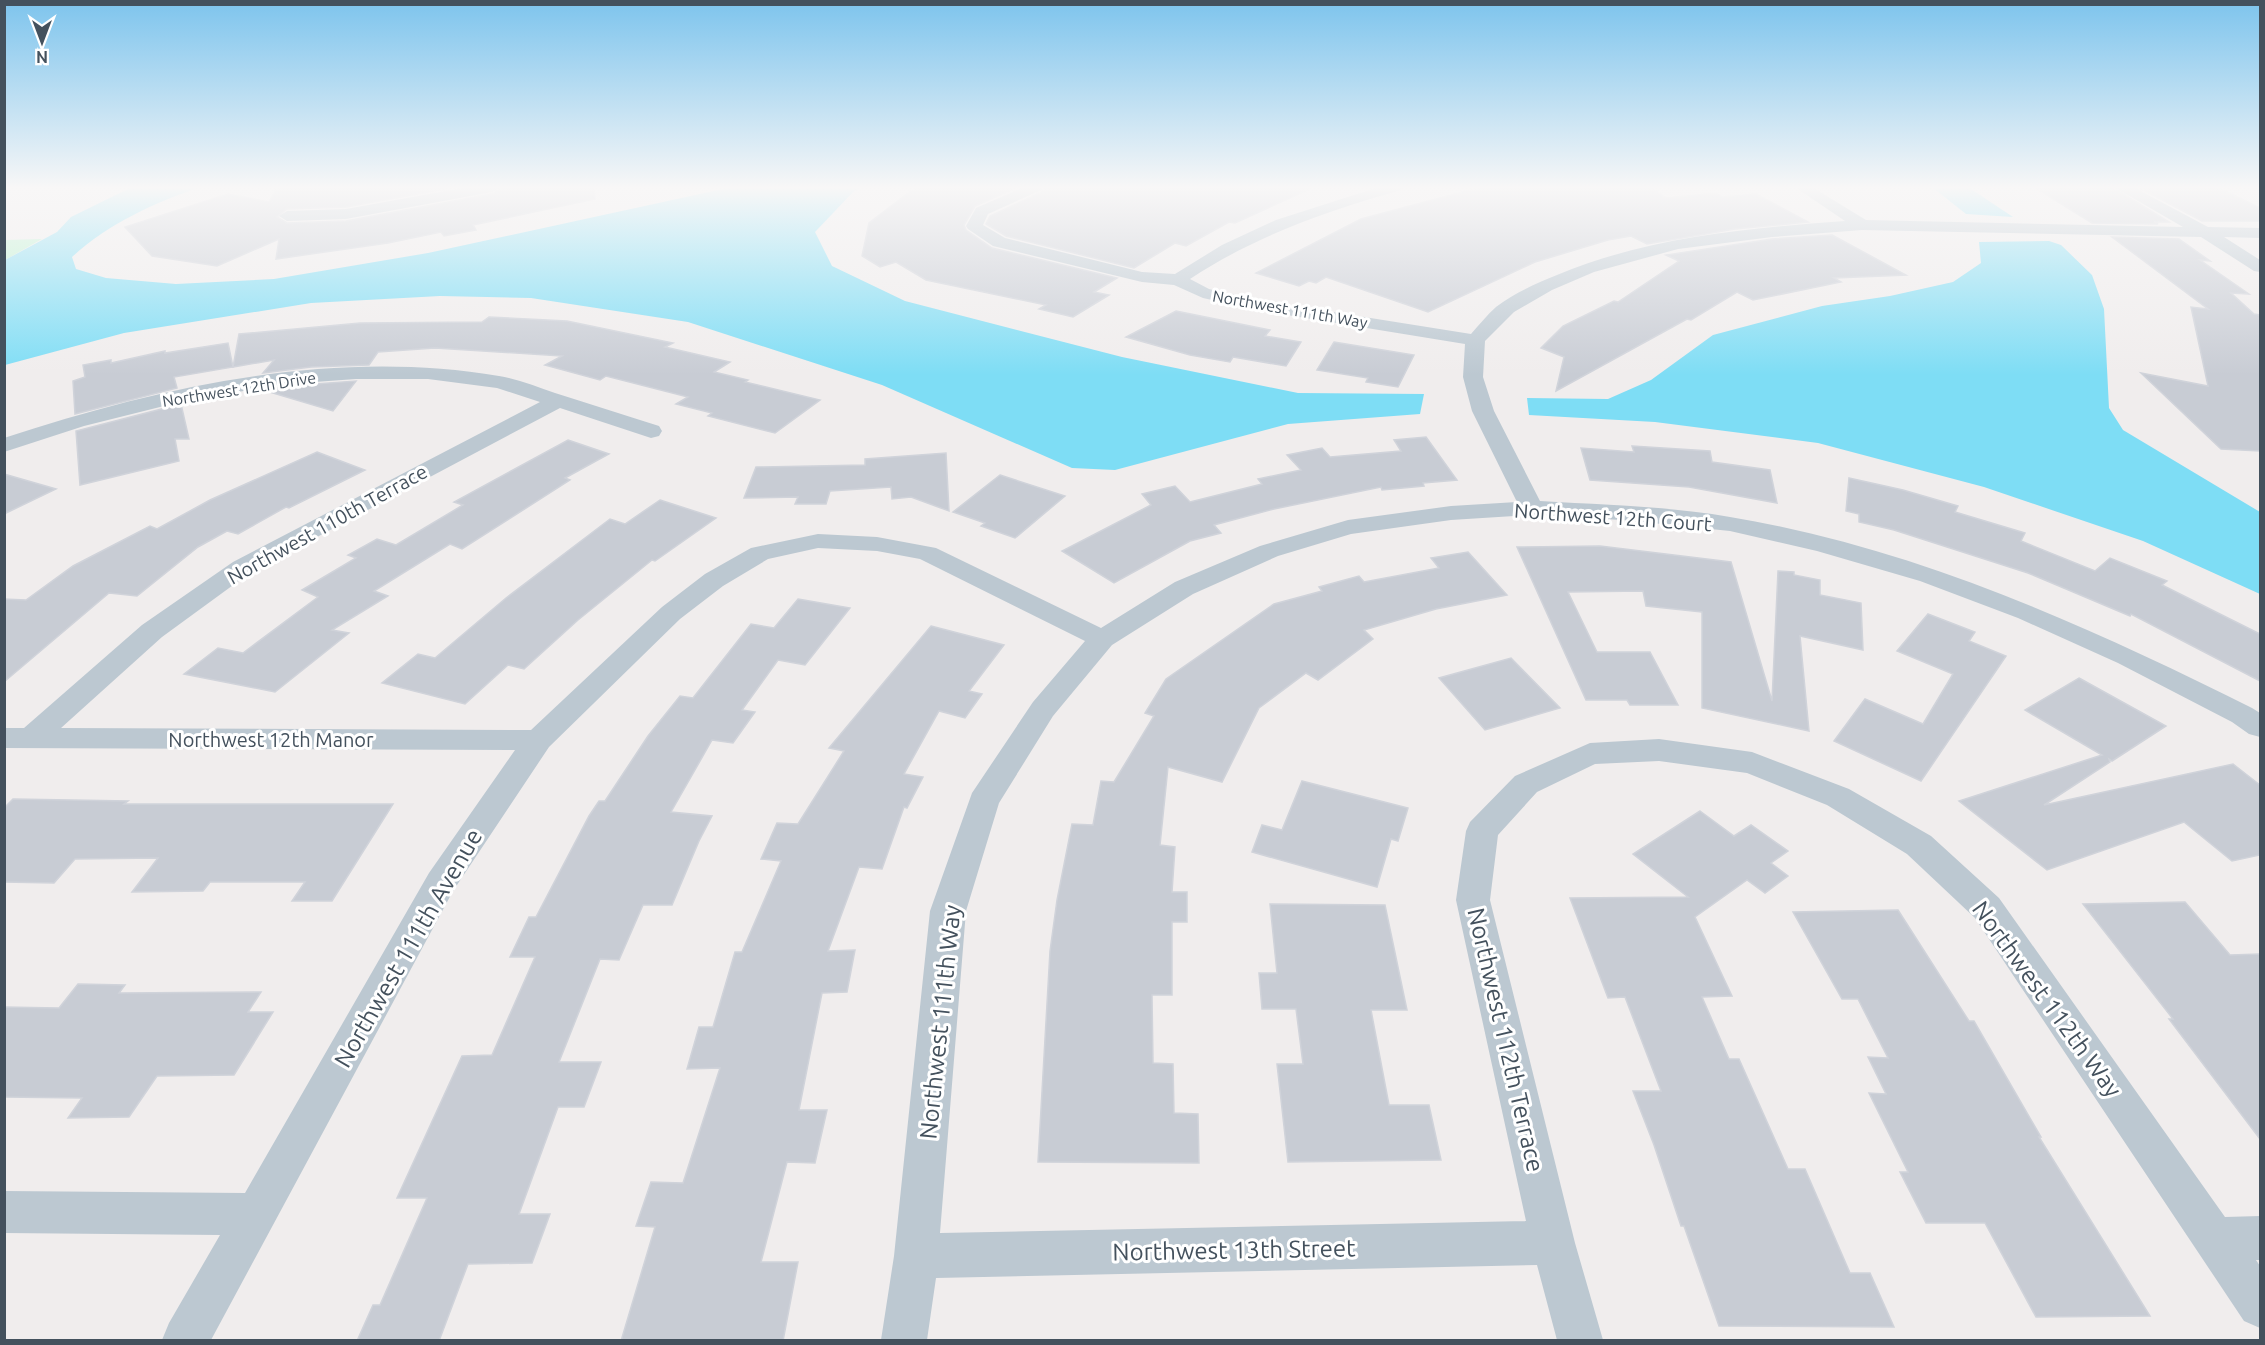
<svg xmlns="http://www.w3.org/2000/svg" width="2265" height="1345" font-family="Ubuntu,sans-serif">
<style>
.green{fill:#b6f3cd}
.water{fill:#7eddf5}
.building{fill:#c8ccd4;stroke:#d0d3da;stroke-width:1.5}
.lines{fill:none;stroke-linecap:round;stroke-linejoin:round}
.street{fill:#bcc8d1;fill-rule:evenodd}
.labels{text-anchor:middle;dominant-baseline:central;stroke-width:6;stroke-linejoin:round;paint-order:stroke}
.far-street-label{font-size:16px;fill:#44515d;stroke:#fff}
.street-label{font-size:20px;fill:#44515d;stroke:#fff}
.near-street-label{font-size:24px;fill:#44515d;stroke:#fff}
</style>
<rect width="100%" height="100%" fill="#f0eded"/>
<polygon class="green" points="42,239 5,260 5,240"/>
<g class="water">
<path d="M132,187h69c-46,15 -93,37 -129,70l4,12 30,9 70,6 98,-5 154,-26 304,-66h131l-9,4 -39,41 17,34 73,35 217,56 176,36 126,1 -4,20 -132,10 -173,46 -43,-2 -190,-83 -194,-63 -157,-24 -91,-2 -129,7 -187,30 -119,32v-105l52,-28 14,-15z"/>
<polygon points="1932,187 1968,187 2013,217 1966,214"/>
<polygon points="2049,241 2061,245 2092,275 2104,309 2109,408 2123,430 2260,512 2260,594 2143,541 1984,487 1818,443 1655,422 1529,415 1527,398 1608,399 1651,380 1713,335 1822,306 1890,296 1953,282 1981,263 1979,242"/>
</g>
<g class="building">
<polygon points="277,187 456,187 346,207 287,209 277,217 287,223 346,221 492,194 502,187 594,187 595,199 473,225 476,230 444,236 441,232 388,243 276,259 279,239 217,266 152,256 125,227 228,194 269,202"/>
<polygon points="916,187 1018,187 975,206 964,225 966,230 992,248 1117,278 1094,292 1109,295 1073,317 1039,309 1046,305 926,280 896,262 880,267 862,256 869,223"/>
<polygon points="1046,187 1314,187 1235,223 1229,222 1186,246 1175,243 1134,268 1006,236 986,224 990,216 1042,192"/>
<polygon points="1481,187 1649,187 1666,198 1716,193 1722,197 1756,194 1808,222 1735,229 1647,244 1631,236 1608,240 1535,262 1428,312 1326,277 1316,283 1309,281 1299,286 1256,273 1361,219"/>
<polygon points="2034,187 2112,187 2169,222 2154,222 2158,224 2092,223"/>
<polygon points="2138,187 2217,187 2260,208 2260,221 2202,221"/>
<polygon points="1832,235 1906,275 1834,278 1841,282 1753,300 1737,292 1691,320 1687,319 1556,391 1564,357 1541,348 1563,326 1614,301 1618,302 1679,261 1666,255 1772,239"/>
<polygon points="2112,237 2179,239 2210,261 2200,260 2249,294 2231,293 2254,314 2260,315 2260,451 2221,449 2141,373 2208,386 2191,307 2208,309"/>
<polygon points="1176,311 1270,330 1265,336 1301,342 1286,366 1233,357 1230,362 1190,355 1126,337"/>
<polygon points="489,317 567,321 673,343 665,347 730,362 714,372 748,380 745,382 820,400 775,433 708,416 712,413 676,404 688,397 606,376 600,380 545,365 562,356 435,348 378,352 369,365 311,367 263,373 274,360 233,367 239,334 360,323 482,322"/>
<polygon points="1334,342 1414,355 1398,387 1366,382 1368,378 1317,370"/>
<polygon points="228,343 233,367 174,377 177,388 75,414 73,381 85,377 83,365 111,360 111,363 165,351 165,353"/>
<polygon points="356,381 333,411 263,390 287,386"/>
<polygon points="181,404 189,439 175,439 179,461 80,485 76,431"/>
<polygon points="1426,437 1457,480 1423,483 1424,486 1382,490 1381,487 1274,509 1214,525 1221,533 1190,541 1114,583 1062,551 1151,505 1142,494 1175,486 1190,502 1262,484 1258,479 1301,470 1287,455 1322,448 1330,457 1401,451 1394,440"/>
<polygon points="568,440 609,454 565,478 570,480 462,549 450,544 374,591 388,596 332,630 349,633 275,692 184,674 218,648 243,653 318,597 302,590 356,558 348,555 377,539 396,545 463,505 454,502"/>
<polygon points="1632,446 1710,451 1712,462 1770,470 1777,503 1689,487 1590,480 1581,448 1634,452"/>
<polygon points="317,452 365,470 289,508 286,507 238,534 227,531 198,547 137,596 109,593 4,682 4,599 26,600 73,566 150,526 157,529 210,500"/>
<polygon points="946,453 949,511 911,497 892,499 891,487 830,491 826,504 795,504 798,497 744,498 756,467 865,465 865,459"/>
<polygon points="4,474 56,489 4,514"/>
<polygon points="1000,475 1065,496 1015,538 981,526 985,523 953,512"/>
<polygon points="1849,478 1903,490 1958,506 1955,512 2025,533 2021,541 2095,571 2110,558 2167,581 2162,585 2260,634 2260,681 2131,614 2130,616 2028,573 1894,530 1859,522 1859,514 1846,511"/>
<polygon points="660,500 716,518 655,561 652,560 578,620 524,669 508,665 465,704 382,683 418,654 435,658 506,598 610,519 625,524"/>
<polygon points="1600,546 1731,562 1772,701 1778,571 1794,572 1794,575 1820,580 1820,595 1861,603 1863,650 1800,636 1809,731 1702,708 1702,612 1646,606 1643,591 1568,592 1597,652 1650,652 1678,705 1630,705 1627,700 1586,700 1517,547"/>
<polygon points="1468,552 1507,595 1436,609 1364,630 1373,639 1318,680 1306,673 1259,708 1222,782 1168,767 1160,845 1175,847 1172,892 1187,892 1187,922 1172,922 1172,995 1152,995 1153,1063 1173,1064 1174,1113 1198,1114 1199,1163 1038,1162 1050,951 1057,900 1072,824 1093,825 1101,781 1114,782 1154,716 1145,713 1166,679 1274,604 1322,591 1319,587 1359,576 1364,582 1439,568 1431,558"/>
<polygon points="798,599 850,608 805,665 778,660 742,710 755,712 733,743 712,740 671,812 712,816 699,841 672,905 643,905 619,960 600,959 559,1062 601,1062 584,1107 558,1107 519,1214 550,1214 532,1263 468,1264 439,1341 357,1341 373,1305 380,1305 427,1198 397,1198 462,1056 492,1055 535,957 510,957 529,917 536,917 589,816 599,801 605,801 648,736 680,696 693,698 751,624 774,628"/>
<polygon points="1928,614 1975,632 1969,641 2006,656 1921,781 1834,741 1865,699 1923,724 1953,674 1897,651"/>
<polygon points="931,626 1004,645 969,691 982,694 965,718 939,711 904,774 923,777 907,808 904,807 882,869 859,867 828,951 855,950 847,992 822,993 799,1110 827,1110 815,1163 787,1162 761,1262 798,1262 783,1341 621,1341 655,1227 636,1226 651,1182 683,1183 720,1068 687,1069 699,1027 713,1027 735,952 742,952 781,861 761,859 777,823 798,824 844,751 829,748"/>
<polygon points="1511,658 1560,708 1485,730 1439,678"/>
<polygon points="2079,678 2166,726 2112,761 2109,759 2110,762 2044,805 2233,764 2260,785 2260,855 2232,861 2184,822 2047,870 1959,801 2102,755 2025,710"/>
<polygon points="1302,781 1408,808 1398,841 1391,839 1377,887 1252,852 1262,825 1282,830"/>
<polygon points="13,799 128,801 124,804 393,804 332,901 292,901 305,882 210,882 203,891 132,892 158,858 75,859 54,883 4,882 4,808"/>
<polygon points="1700,811 1734,836 1751,825 1788,851 1771,863 1788,876 1765,893 1747,880 1695,917 1732,996 1702,997 1729,1059 1739,1059 1788,1169 1805,1169 1850,1273 1870,1273 1894,1327 1719,1326 1684,1226 1681,1226 1654,1145 1633,1091 1661,1091 1625,997 1608,998 1570,898 1688,897 1633,854"/>
<polygon points="2185,902 2230,955 2260,954 2260,1139 2169,1019 2173,1019 2083,904"/>
<polygon points="1270,904 1385,905 1407,1010 1371,1010 1389,1105 1429,1105 1441,1160 1288,1162 1277,1064 1303,1064 1296,1009 1262,1009 1259,973 1277,973"/>
<polygon points="1898,910 1969,1021 1974,1021 2041,1137 2039,1137 2150,1316 2036,1317 1985,1223 1926,1223 1900,1172 1908,1172 1869,1093 1886,1094 1868,1057 1888,1058 1858,999 1842,999 1793,912"/>
<polygon points="78,984 125,985 119,993 261,992 248,1012 273,1012 234,1075 157,1076 129,1117 68,1118 82,1098 4,1097 4,1007 59,1008"/>
</g>
<g class="lines">
<g class="street">
<polygon points="468,187 500,187 492,192 346,219 287,221 279,216 287,211 346,209"/>
<path d="M1024,187h20l-3,3 -53,24 -5,11 22,13 137,34 33,2 47,-29 54,-25 103,-33h24l-2,3c-74,21 -146,46 -211,89l19,10 48,11 214,34c8,-9 16,-19 25,-27 18,-14 41,-24 61,-32 91,-38 190,-47 288,-54l-50,-34h17l54,33 317,7 -69,-40h19l75,40 52,1v10l-36,-1 36,23v12l-6,-1 -53,-34 -339,-7 -90,7 -94,12 -84,23 -42,18 -38,22 -29,29 -2,36 11,34 46,90c63,4 128,5 190,16 185,31 356,108 522,191l8,5v24l-11,-3 -17,-12 -114,-59 -100,-45 -98,-37 -103,-30 -87,-20 -108,-11 -90,-5 -81,5 -100,14 -73,22 -85,38 -81,51 -59,71 -54,87 -33,108 -26,322 586,-12 -70,-321 10,-69 4,-9 45,-46 75,-33 69,-4 93,13 97,37 82,47 68,62 226,319 35,-1v44h-4l4,6v62l-16,-7 -269,-403 -68,-64 -80,-49 -80,-32 -88,-12 -64,3 -58,28 -39,43 -8,65 85,343 28,97h-46l-20,-75 -601,13 -9,62h-46l13,-84 36,-345 42,-118 61,-91 52,-61 -165,-82 -43,-8 -59,-3 -50,11 -45,27 -43,33 -131,128 -96,144 -242,449h-49l7,-17 51,-88 -216,-2v-42l241,2 184,-320 86,-123 -511,-2v-20h20l118,-103 91,-63 307,-160 -43,-14 -69,-9h-72l-69,5 -99,16 -104,26 -80,26v-14c158,-52 329,-90 495,-62 19,3 38,11 56,17 35,11 69,22 104,33l3,5 -3,5 -8,2 -91,-30 -309,164 -89,65 -101,91 470,2 131,-123 43,-33 46,-26 67,-14 59,3 59,11 165,80 74,-46 85,-36 88,-26 103,-14 66,-4 -45,-91 -9,-34 2,-33 -208,-34 -54,-12 -29,-13 -32,-3 -149,-36 -25,-17 -2,-3 10,-18z"/>
</g>
</g>
<linearGradient id="sky" x2="0" y2="1"><stop stop-color="#7dc4ed"/><stop offset="0.5" stop-color="#f8f7f7"/><stop offset="1" stop-color="#f8f7f7" stop-opacity="0"/></linearGradient>
<rect width="2265" height="375" fill="url(#sky)"/>
<g class="labels">
<g class="far-street-label">
<text transform="translate(1290 309) rotate(10)">Northwest 111th Way</text>
<text transform="translate(239 389) rotate(-9)">Northwest 12th Drive</text>
</g>
<g class="street-label">
<text transform="translate(1613 517) rotate(4)">Northwest 12th Court</text>
<text transform="translate(327 524) rotate(-29)">Northwest 110th Terrace</text>
<text x="271" y="739">Northwest 12th Manor</text>
</g>
<g class="near-street-label">
<text transform="translate(408 948) rotate(-60)">Northwest 111th Avenue</text>
<text transform="translate(2047 999) rotate(54)">Northwest 112th Way</text>
<text transform="translate(940 1022) rotate(-84)">Northwest 111th Way</text>
<text transform="translate(1506 1040) rotate(77)">Northwest 112th Terrace</text>
<text transform="translate(1234 1250) rotate(-1)">Northwest 13th Street</text>
</g>
</g>
<rect width="2265" height="1345" fill="none" stroke="#44515d" stroke-width="12"/>
<g transform="translate(42 42) rotate(180)" stroke="#ffffff" stroke-width="4.5" paint-order="stroke">
<path d="M0-4.5L10 22L0 15L-10 22Z" fill="#44515d"/>
<text y="-9" font-size="16" font-weight="bold" text-anchor="middle" fill="#44515d">N</text>
</g>
</svg>
